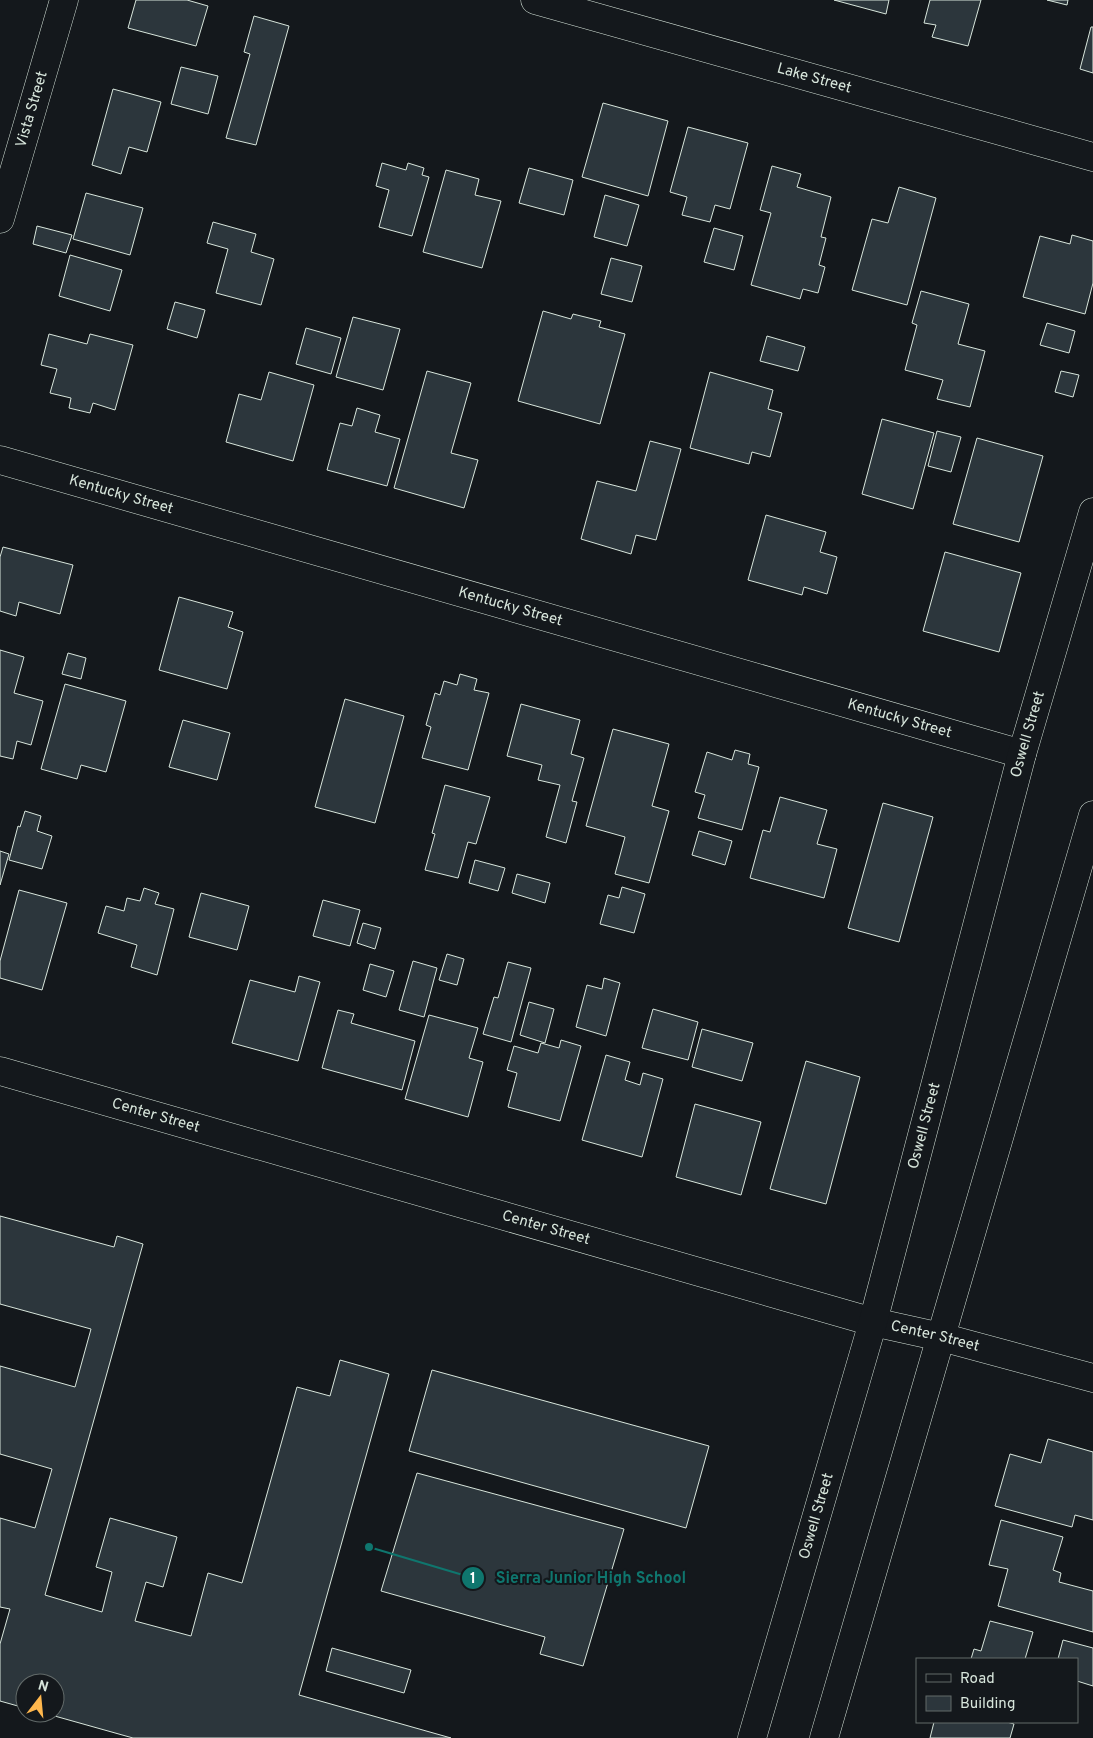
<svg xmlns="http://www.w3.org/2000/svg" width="1093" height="1738" font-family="Overpass,sans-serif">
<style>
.building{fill:#2c363c;stroke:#d8e6dc}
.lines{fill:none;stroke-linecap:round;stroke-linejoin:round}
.street-casing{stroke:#d8e6dc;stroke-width:29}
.secondary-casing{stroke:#d8e6dc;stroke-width:29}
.street{stroke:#14181c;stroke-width:28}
.secondary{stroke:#14181c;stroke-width:28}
.labels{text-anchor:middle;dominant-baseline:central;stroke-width:4;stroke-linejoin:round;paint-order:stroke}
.street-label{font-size:15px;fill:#d8e6dc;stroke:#14181c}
.leader{fill:none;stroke:#0f766e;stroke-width:2}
.callout-dot{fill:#0f766e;stroke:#14181c;stroke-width:2}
.mark-label{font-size:15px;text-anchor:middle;font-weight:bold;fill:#fff}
.callout-label{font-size:16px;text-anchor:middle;font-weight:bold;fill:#0f766e;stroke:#14181c;stroke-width:4;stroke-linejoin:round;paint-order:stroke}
</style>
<rect width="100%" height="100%" fill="#14181c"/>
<g class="building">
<polygon points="136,0 187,0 208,6 196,46 128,28"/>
<polygon points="834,0 889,0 886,14"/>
<polygon points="930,0 981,0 968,46 932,37 936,25 924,23"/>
<polygon points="1047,0 1068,0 1067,5"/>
<polygon points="254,16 289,26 256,145 226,138 250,54 244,52"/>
<polygon points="1091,27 1093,27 1093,73 1080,69"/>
<polygon points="181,67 218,76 208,114 171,104"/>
<polygon points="113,89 161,102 147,152 129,147 121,174 92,165"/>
<polygon points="603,103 668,121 648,196 582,177"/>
<polygon points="688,127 748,143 730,209 715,205 710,222 682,215 687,197 670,192"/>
<polygon points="382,163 406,170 408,163 424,168 422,175 429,177 412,236 379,227 389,190 376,186"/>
<polygon points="772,166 801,174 797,187 831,197 821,237 826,238 819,265 825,267 818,293 803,289 800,299 751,285 771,213 760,210"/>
<polygon points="529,168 573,180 564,215 519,203"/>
<polygon points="446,170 479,179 475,195 501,201 482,268 423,252"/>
<polygon points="899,187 936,198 907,305 852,290 872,219 888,223"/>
<polygon points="86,193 143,208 130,255 73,239"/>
<polygon points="605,195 639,205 627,246 594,237"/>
<polygon points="213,222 256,234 251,252 274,259 261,305 216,293 228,249 207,243"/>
<polygon points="37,226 72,235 66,253 33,244"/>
<polygon points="714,228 743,236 734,270 704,262"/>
<polygon points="1072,235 1093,241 1093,283 1085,314 1023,297 1040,236 1070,244"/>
<polygon points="70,255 122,270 110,311 59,296"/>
<polygon points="611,258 642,266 632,302 601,294"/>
<polygon points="921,291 969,304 958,344 985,351 970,407 937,399 943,380 905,370 917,325 912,323"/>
<polygon points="175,302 205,310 197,338 167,329"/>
<polygon points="543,311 571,319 573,314 601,321 599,327 625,334 600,424 518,401"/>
<polygon points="353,317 400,329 383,390 336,377"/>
<polygon points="1047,323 1075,331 1069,353 1040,345"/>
<polygon points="306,328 341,338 331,374 296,364"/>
<polygon points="49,334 87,344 90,334 133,345 115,410 93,403 90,413 69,408 71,398 50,393 57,369 41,365"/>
<polygon points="767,336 805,347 798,371 760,361"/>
<polygon points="427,371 471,383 451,453 478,460 464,508 394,488"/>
<polygon points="1061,371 1079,375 1073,397 1055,392"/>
<polygon points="269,372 314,385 293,461 226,442 239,394 261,400"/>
<polygon points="710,372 773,390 768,409 782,413 770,457 752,452 749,464 690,448"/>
<polygon points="357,408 380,415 375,432 400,439 387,486 327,470 340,423 352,426"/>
<polygon points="882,419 934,433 913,509 862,494"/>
<polygon points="937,431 961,437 951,472 928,466"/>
<polygon points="977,438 1043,456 1019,542 953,524"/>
<polygon points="650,441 681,449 656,540 636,535 631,554 581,539 597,481 636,491"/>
<polygon points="766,515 826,532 820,552 837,557 827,594 804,587 802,595 748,580"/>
<polygon points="3,547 73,565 60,614 19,602 16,616 0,611 0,557"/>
<polygon points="945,552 1021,573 999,652 923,631"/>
<polygon points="179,597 233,612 228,627 243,632 227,689 159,670"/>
<polygon points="0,650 24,657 14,693 43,701 31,745 17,741 13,759 0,756"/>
<polygon points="68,653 86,658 81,679 62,674"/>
<polygon points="460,674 477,679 474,690 489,693 468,770 422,758 431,727 426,725 435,693 440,695 444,681 457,685"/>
<polygon points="65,684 126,701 106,772 81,765 77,779 41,769"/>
<polygon points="345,699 404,716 375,823 315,807"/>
<polygon points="521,704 580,720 571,754 584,758 572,801 577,802 566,843 546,837 560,785 538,780 542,765 507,756"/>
<polygon points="183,720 230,733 217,780 169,767"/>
<polygon points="613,729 669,744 652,806 669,811 649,883 615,874 625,837 586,826"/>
<polygon points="735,750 750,754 748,764 759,767 742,830 698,818 705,795 695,792 707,752 732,760"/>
<polygon points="445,785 490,797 476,844 468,842 458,878 425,870 435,834 432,833"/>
<polygon points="780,797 827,810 817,844 837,849 824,898 750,878 763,830 770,832"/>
<polygon points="883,803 933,817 899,942 848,928"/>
<polygon points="25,811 41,816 37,831 52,836 42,869 9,860 18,826 20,827"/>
<polygon points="699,831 732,841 725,865 692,855"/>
<polygon points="0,851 9,854 0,885"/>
<polygon points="475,860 505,868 498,891 469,883"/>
<polygon points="517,874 550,883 545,903 512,893"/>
<polygon points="622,887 645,894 634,933 600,924 608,895 619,898"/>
<polygon points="144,888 159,893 155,904 174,909 157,975 131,967 137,945 98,933 106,906 124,911 127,898 140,901"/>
<polygon points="19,890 67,903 42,990 0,978 0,961"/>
<polygon points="201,893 249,906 237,950 189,937"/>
<polygon points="323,900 360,910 350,946 313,936"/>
<polygon points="363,923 381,928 375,949 357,943"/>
<polygon points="447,954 464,959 457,985 439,980"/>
<polygon points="413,961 437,968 424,1017 399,1010"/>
<polygon points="508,962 531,968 511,1042 483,1034 494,997 498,998"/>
<polygon points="370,964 394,971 386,997 363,990"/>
<polygon points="299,976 320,982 298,1061 232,1043 250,980 295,992"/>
<polygon points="604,978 620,983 606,1036 576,1027 587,985 602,989"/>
<polygon points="529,1002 554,1009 545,1043 520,1035"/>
<polygon points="653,1009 698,1022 688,1060 642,1048"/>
<polygon points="338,1010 354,1014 351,1023 415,1041 402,1090 322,1068"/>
<polygon points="429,1015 478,1028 469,1058 483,1062 468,1117 405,1099"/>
<polygon points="702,1029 753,1043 742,1081 692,1067"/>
<polygon points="561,1040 581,1046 560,1121 508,1107 517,1073 507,1070 514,1046 538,1053 541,1043 559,1048"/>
<polygon points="606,1055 630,1062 625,1080 640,1085 643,1073 663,1079 642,1157 582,1140"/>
<polygon points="806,1061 860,1077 826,1204 770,1189"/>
<polygon points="695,1104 761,1122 741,1195 676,1177"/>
<polygon points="0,1216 114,1247 117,1236 143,1244 45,1595 102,1612 112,1572 96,1567 110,1518 177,1537 163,1587 146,1582 135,1621 191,1636 208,1573 242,1583 297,1387 330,1396 340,1360 389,1374 299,1695 451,1738 133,1738 44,1713 55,1713 55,1683 25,1683 25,1708 0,1701 0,1644 10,1609 0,1607 0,1518 35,1528 52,1469 0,1454 0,1366 75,1387 91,1329 0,1304"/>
<polygon points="432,1370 709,1446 686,1528 409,1451"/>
<polygon points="1048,1439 1093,1452 1093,1520 1075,1515 1072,1527 995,1506 1010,1454 1041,1463"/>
<polygon points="417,1473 624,1529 583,1666 540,1654 545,1637 381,1591"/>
<polygon points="1001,1520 1063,1537 1053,1570 1061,1573 1059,1582 1093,1591 1093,1632 998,1606 1008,1569 989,1565"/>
<polygon points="990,1621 1033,1632 1025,1659 971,1659 974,1649 981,1651"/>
<polygon points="1063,1640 1093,1648 1093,1686 1077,1681 1077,1659 1058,1659"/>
<polygon points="332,1648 411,1670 404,1693 326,1671"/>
<polygon points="934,1722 1007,1722 1014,1724 1010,1738 930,1738"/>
</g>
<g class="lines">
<defs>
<g id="street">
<path id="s1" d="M535,0l558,157"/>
<path id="s2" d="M0,219l64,-219"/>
<path id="s3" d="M0,460l1022,294"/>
<path id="s4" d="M0,1071l873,251 68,15 152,41"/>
</g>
<g id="secondary">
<path id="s5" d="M752,1738l121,-416 149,-568 71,-242"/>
<polyline points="824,1738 1093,815"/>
</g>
</defs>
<use href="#street" class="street-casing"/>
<use href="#secondary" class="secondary-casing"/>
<use href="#street" class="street"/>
<use href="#secondary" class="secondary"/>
</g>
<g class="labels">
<g class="street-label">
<text stroke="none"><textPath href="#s1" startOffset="290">Lake Street</textPath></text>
<text stroke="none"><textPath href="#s2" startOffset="114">Vista Street</textPath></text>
<text stroke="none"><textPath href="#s3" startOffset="126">Kentucky Street</textPath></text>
<text stroke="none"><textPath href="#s3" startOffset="531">Kentucky Street</textPath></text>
<text stroke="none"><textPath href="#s3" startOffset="936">Kentucky Street</textPath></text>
<text stroke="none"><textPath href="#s5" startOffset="1041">Oswell Street</textPath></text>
<text stroke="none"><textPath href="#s4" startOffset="162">Center Street</textPath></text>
<text stroke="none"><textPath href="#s5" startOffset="636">Oswell Street</textPath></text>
<text stroke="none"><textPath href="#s4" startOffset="568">Center Street</textPath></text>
<text stroke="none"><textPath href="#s4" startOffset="972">Center Street</textPath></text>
<text stroke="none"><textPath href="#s5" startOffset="231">Oswell Street</textPath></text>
</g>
</g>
<path class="leader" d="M369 1547L473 1578"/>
<g class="callout-dot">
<circle cx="369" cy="1547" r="5"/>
<circle cx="473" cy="1578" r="12"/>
</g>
<g class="mark-label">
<text x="473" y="1583">1</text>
</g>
<g class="callout-label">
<text x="591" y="1583">Sierra Junior High School</text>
</g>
<rect x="916" y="1658" width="162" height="65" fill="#14181c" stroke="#626a69"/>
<rect x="926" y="1674" width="25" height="8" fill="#14181c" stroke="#626a69"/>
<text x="960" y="1683" font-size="15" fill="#d8e6dc">Road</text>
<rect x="926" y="1696" width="25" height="15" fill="#2c363c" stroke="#626a69"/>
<text x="960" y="1708" font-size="15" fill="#d8e6dc">Building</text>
<g transform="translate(40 1698) rotate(16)"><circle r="24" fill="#14181c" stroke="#626a69"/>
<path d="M0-4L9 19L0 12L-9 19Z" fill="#ffb74d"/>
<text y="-8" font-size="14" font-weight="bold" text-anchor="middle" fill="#d8e6dc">N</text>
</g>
</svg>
